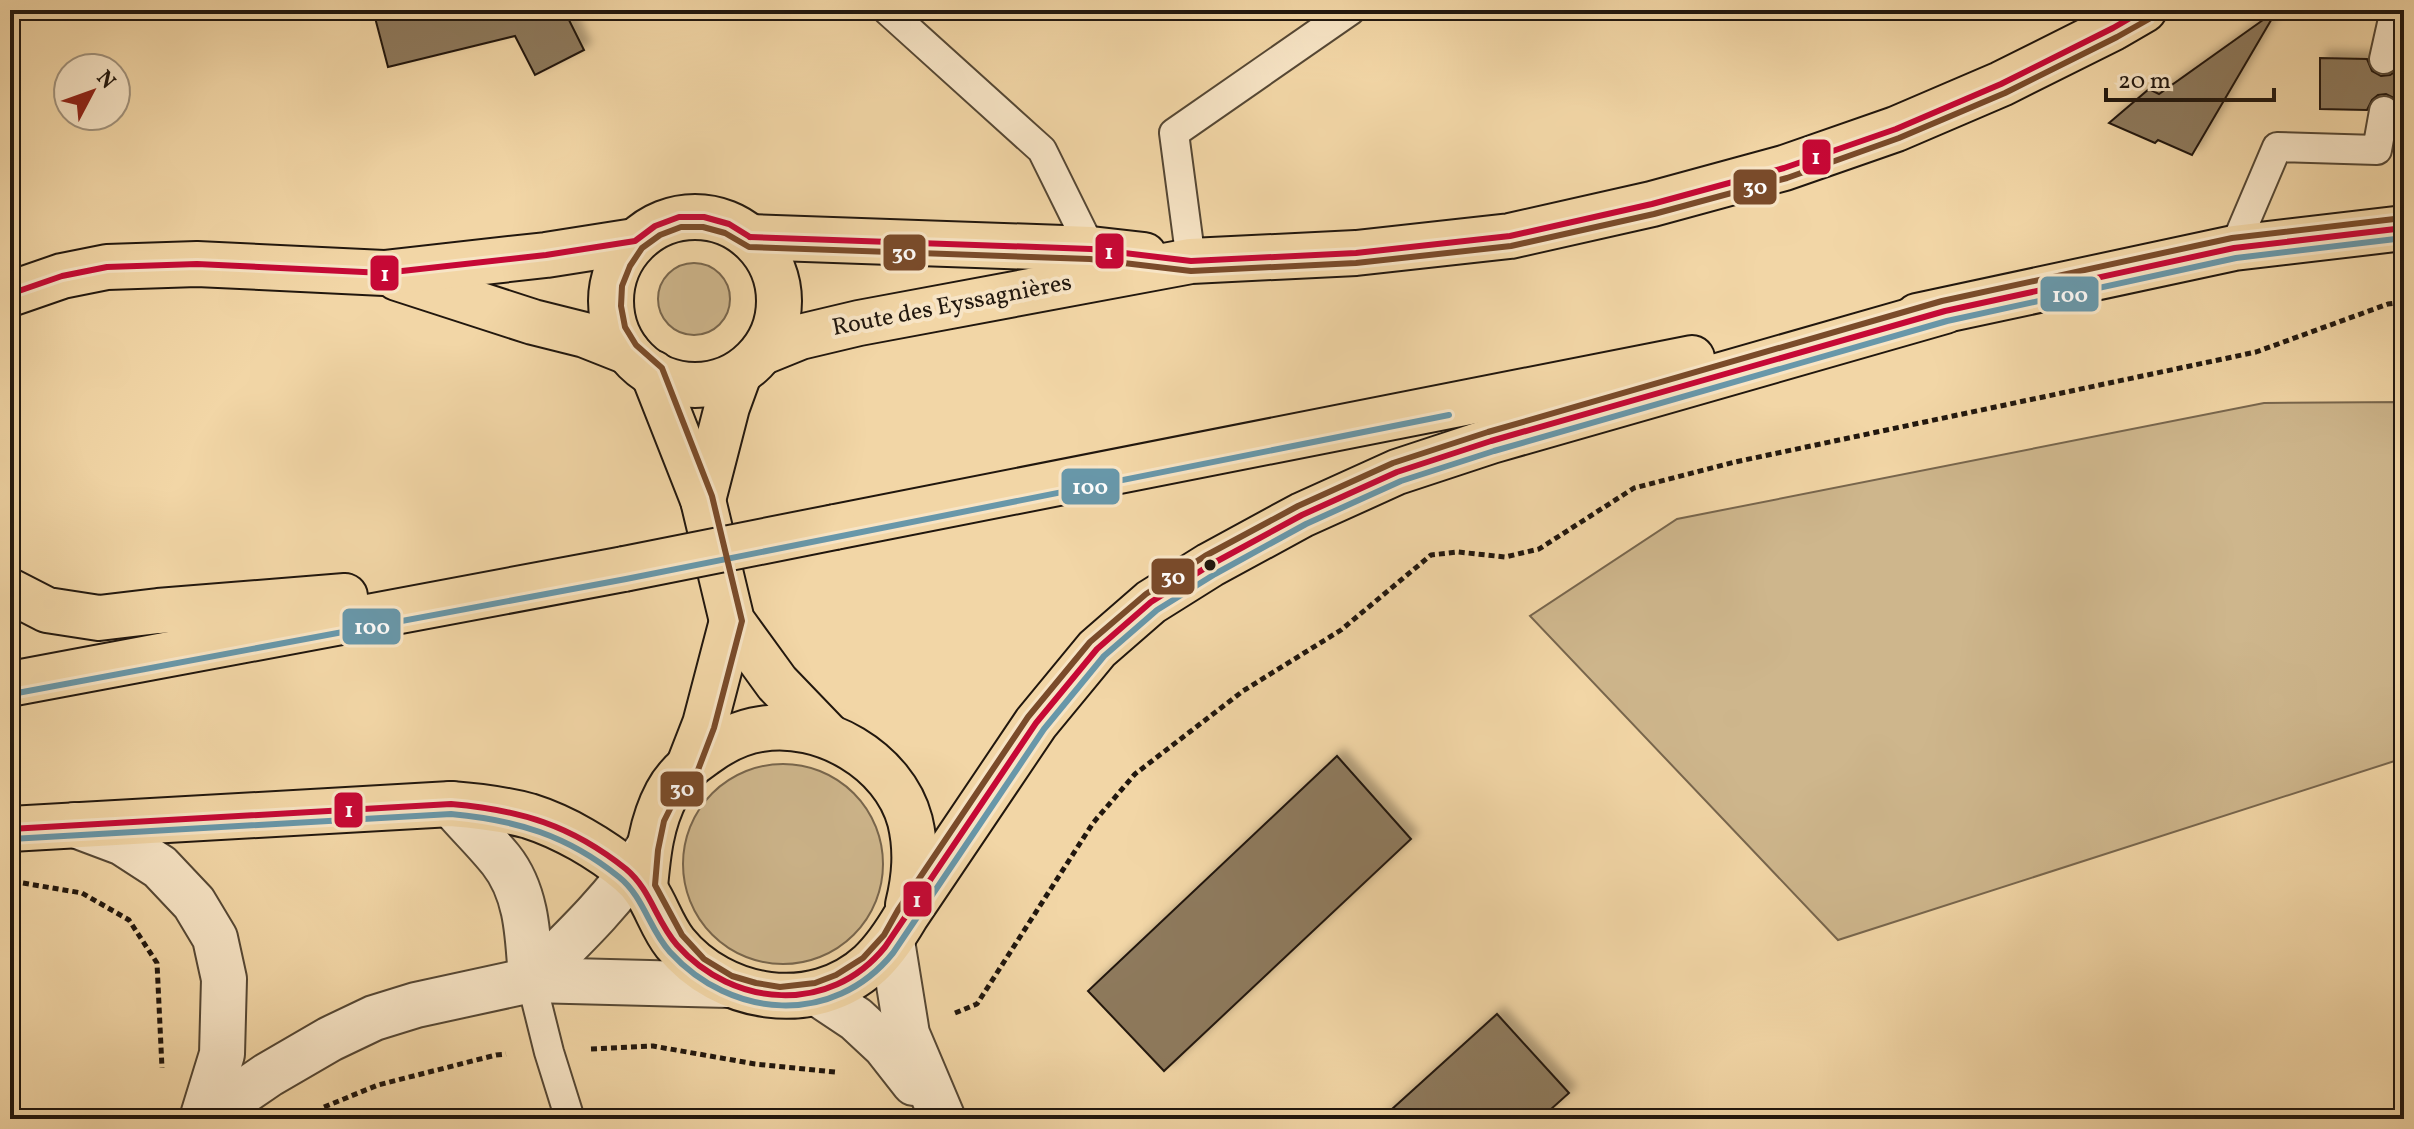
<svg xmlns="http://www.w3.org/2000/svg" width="2414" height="1129" font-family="Vollkorn,serif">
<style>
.green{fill:#ceb68c;stroke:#78664d;stroke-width:2}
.building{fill:#8e7a5d;stroke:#21170e;stroke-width:2;filter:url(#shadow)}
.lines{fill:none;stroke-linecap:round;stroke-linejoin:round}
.service-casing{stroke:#554734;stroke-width:32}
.minor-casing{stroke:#554734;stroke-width:48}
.tertiary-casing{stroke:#554734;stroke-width:48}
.primary-casing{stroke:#21170e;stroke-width:48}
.path{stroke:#21170e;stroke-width:5;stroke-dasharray:6 4;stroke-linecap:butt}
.service{stroke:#f7e4c5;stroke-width:28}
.minor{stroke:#f7e4c5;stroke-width:44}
.tertiary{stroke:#f7e4c5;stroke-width:44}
.primary{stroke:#f2d6a6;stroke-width:44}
.primary-bridge-casing{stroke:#21170e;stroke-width:48;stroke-linecap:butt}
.primary-bridge{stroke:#f2d6a6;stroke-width:44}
.bus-1-casing{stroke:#f7e4c5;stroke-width:12}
.bus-2-casing{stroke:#f7e4c5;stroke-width:12}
.bus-3-casing{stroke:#f7e4c5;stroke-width:12}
.bus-1{stroke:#c60835;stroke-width:6}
.bus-2{stroke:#6897a9;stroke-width:6}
.bus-3{stroke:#7a4b2a;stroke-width:6}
.bus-dot{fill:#21170e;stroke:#f7e4c5;stroke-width:3}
.labels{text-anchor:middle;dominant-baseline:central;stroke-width:8;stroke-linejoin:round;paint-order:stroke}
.street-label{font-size:24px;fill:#21170e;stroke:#f7e4c5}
.line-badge{stroke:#f7e4c5;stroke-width:3}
.badge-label{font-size:22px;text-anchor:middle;font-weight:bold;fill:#fff}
</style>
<defs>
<filter id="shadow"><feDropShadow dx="7" dy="-7" stdDeviation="4" flood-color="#0004"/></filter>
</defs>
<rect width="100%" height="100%" fill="#f2d6a6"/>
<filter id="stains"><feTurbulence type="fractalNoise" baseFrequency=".0025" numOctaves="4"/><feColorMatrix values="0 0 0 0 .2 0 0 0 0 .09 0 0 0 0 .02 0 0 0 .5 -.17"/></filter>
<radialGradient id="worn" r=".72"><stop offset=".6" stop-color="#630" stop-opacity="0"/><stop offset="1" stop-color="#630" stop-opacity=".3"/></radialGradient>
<g class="green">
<circle cx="694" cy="299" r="36"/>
<polygon points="2404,402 2404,758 1838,940 1530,616 1677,519 2264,403"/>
<circle cx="783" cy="864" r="100"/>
</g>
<g class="building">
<polygon points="373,10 564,10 584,50 535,75 515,36 388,67"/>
<polygon points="2277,10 2192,155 2158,140 2155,143 2109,123 2149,89 2159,94"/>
<polygon points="2320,58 2367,59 2372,71 2381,76 2390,75 2396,71 2401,60 2404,60 2404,111 2401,111 2396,99 2386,94 2378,95 2372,100 2367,110 2320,109"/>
<polygon points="1337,756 1411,839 1164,1071 1088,991"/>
<polygon points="1497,1014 1569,1093 1540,1119 1381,1119"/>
</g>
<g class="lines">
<defs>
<g id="service">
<polyline points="887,10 1042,150 1091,249"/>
<polyline points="2384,59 2395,10"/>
<polyline points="2234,248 2277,147 2377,150 2384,111"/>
<polyline points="1191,261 1174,133 1351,10"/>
<polyline points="531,980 549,1052 570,1119"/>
</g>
<g id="minor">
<path d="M451,804c16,19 35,37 50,56 27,34 27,79 30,120"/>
<polyline points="75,825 123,843 160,867 194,903 215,938 224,979 222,1054 202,1119"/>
<path d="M531,980c43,-42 85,-82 117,-132"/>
<polyline points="204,1119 268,1075 330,1039 374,1018 416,1005 531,980 728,985"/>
</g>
<g id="tertiary">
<polyline points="892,941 907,1034 943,1119"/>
<polyline points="817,993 856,1019 885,1046 914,1083"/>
</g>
<g id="primary">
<circle cx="695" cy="301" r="84"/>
<polyline points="750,237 1091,249 1144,255"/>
<polyline points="397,278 533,322 585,335 628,352"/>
<polyline points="10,294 62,276 107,267 197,264 384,273 546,255 635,241"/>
<polyline points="1917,316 2234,248 2404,228"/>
<polyline points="763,352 800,337 859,323 1191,261 1356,253 1510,236 1652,204 1784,168 1896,129 2001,84 2113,28 2144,10"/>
<polyline points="653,373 703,500 732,621 777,683 828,736"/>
<polyline points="703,500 727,407 739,374"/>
<polyline points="835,527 1692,358"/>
<polyline points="10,591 47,610 99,618 158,611 345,596"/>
<polyline points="10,684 624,569"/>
<polyline points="689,765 705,724 732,621"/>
<path d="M10,829l441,-25c25,2 53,5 78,12 35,11 72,33 100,56 25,20 28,48 46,71 47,58 138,73 195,21 15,-14 26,-31 36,-48l130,-193 61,-74 54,-47 59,-37 92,-50 95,-43 94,-31 454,-130"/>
<path d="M645,887c3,-33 6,-64 22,-94 9,-17 23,-29 38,-39 16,-12 36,-22 56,-25 60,-10 133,31 149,92 7,29 5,55 -2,84"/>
</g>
</defs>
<use href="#service" class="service-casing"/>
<use href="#minor" class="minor-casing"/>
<use href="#tertiary" class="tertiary-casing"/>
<use href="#primary" class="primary-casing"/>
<g class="path">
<polyline points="23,883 82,893 129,920 157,963 162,1068"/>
<polyline points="955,1013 977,1004 1093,823 1135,774 1243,691 1341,630 1431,555 1458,552 1505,557 1539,549 1634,488 1735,462 2256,352 2388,304 2404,302"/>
<polyline points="591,1049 653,1046 755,1064 835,1072"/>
<polyline points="324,1107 378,1085 496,1055 506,1054"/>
</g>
<use href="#service" class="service"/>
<use href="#minor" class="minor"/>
<use href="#tertiary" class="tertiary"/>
<use href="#primary" class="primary"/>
<defs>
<polyline id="primary-bridge" points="624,569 835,527"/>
</defs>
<use href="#primary-bridge" class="primary-bridge-casing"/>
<use href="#primary-bridge" class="primary-bridge"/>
<defs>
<g id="bus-1">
<polyline points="750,237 1091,249 1191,261 1356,253 1510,236 1652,204 1784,168 1896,129 2001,84 2113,28 2144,10"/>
<polyline points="10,294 62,276 107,267 197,264 384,273 546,255 635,241 655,226 679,217 704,217 729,224 750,237"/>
<path d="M10,829l441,-25c69,6 120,21 175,65 25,21 30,52 51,76 56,63 153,70 208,2l151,-224 61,-74 54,-47 59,-37 92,-50 95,-43 94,-31 454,-130 289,-63 170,-20"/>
</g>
<g id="bus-2">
<polyline points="12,694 626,579 1449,415"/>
<path d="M11,839l440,-25c65,6 116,21 168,63 25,20 30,52 51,75 61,67 163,75 223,1l151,-224 60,-73 53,-46 58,-36 91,-50 95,-43 93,-30 453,-130 289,-63 168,-20"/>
</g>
<polyline id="bus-3" points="2149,19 2117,37 2005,93 1899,138 1787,178 1654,214 1511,246 1356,263 1191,271 1090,259 749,247 725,233 703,227 681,227 660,235 642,248 630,266 622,286 621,306 625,327 636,345 662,368 712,496 742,621 714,728 698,770 677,795 664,821 658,850 655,885 682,935 704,959 732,976 756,983 780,987 815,983 836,975 863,958 884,935 898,910 1028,717 1090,642 1146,594 1205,556 1298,506 1393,463 1488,432 1942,301 2232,238 2403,218"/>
</defs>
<use href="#bus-1" class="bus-1-casing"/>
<use href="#bus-2" class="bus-2-casing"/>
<use href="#bus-3" class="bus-3-casing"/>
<use href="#bus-1" class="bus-1"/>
<use href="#bus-2" class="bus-2"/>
<use href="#bus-3" class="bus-3"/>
</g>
<circle class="bus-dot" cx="1210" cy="565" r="7"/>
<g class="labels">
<g class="street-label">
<text transform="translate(952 306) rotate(-11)">Route des Eyssagnières</text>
</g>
</g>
<g class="line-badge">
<rect x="1801" y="138" width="31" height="38" rx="8" fill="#c60835"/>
<rect x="1732" y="168" width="46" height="38" rx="8" fill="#7a4b2a"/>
<rect x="1094" y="232" width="31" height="38" rx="8" fill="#c60835"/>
<rect x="882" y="233" width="45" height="39" rx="8" fill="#7a4b2a"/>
<rect x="369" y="254" width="31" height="38" rx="8" fill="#c60835"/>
<rect x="2039" y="275" width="61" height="38" rx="8" fill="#6897a9"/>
<rect x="1060" y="467" width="61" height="39" rx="8" fill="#6897a9"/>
<rect x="1150" y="557" width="46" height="39" rx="8" fill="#7a4b2a"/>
<rect x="341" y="607" width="61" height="39" rx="8" fill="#6897a9"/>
<rect x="659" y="770" width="46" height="38" rx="8" fill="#7a4b2a"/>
<rect x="333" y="791" width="31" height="38" rx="8" fill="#c60835"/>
<rect x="902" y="880" width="31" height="38" rx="8" fill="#c60835"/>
</g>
<g class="badge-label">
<text x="1816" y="164">1</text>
<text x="1755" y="194">30</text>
<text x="1109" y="259">1</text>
<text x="904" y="260">30</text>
<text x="385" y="281">1</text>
<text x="2070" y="302">100</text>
<text x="1090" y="494">100</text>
<text x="1173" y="584">30</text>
<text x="372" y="634">100</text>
<text x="682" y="796">30</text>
<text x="349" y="817">1</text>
<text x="917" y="907">1</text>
</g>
<rect width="2414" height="1129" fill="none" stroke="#f2d6a6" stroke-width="40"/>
<rect x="12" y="12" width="2390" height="1105" fill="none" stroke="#21170e" stroke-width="4"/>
<rect x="20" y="20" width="2374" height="1089" fill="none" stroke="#21170e" stroke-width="2"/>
<g transform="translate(92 92) rotate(49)"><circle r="38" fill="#f7e4c5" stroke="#a1927c" stroke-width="2"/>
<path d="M0-6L14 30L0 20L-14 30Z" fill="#8f2418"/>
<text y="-12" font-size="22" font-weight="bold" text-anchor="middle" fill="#21170e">N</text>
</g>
<path d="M2106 88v12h168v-12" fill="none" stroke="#21170e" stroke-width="4"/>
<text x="2118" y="88" font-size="24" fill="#21170e" stroke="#f7e4c5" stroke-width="6" paint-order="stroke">20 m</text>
<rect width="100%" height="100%" filter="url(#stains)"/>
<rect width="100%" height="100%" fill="url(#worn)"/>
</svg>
